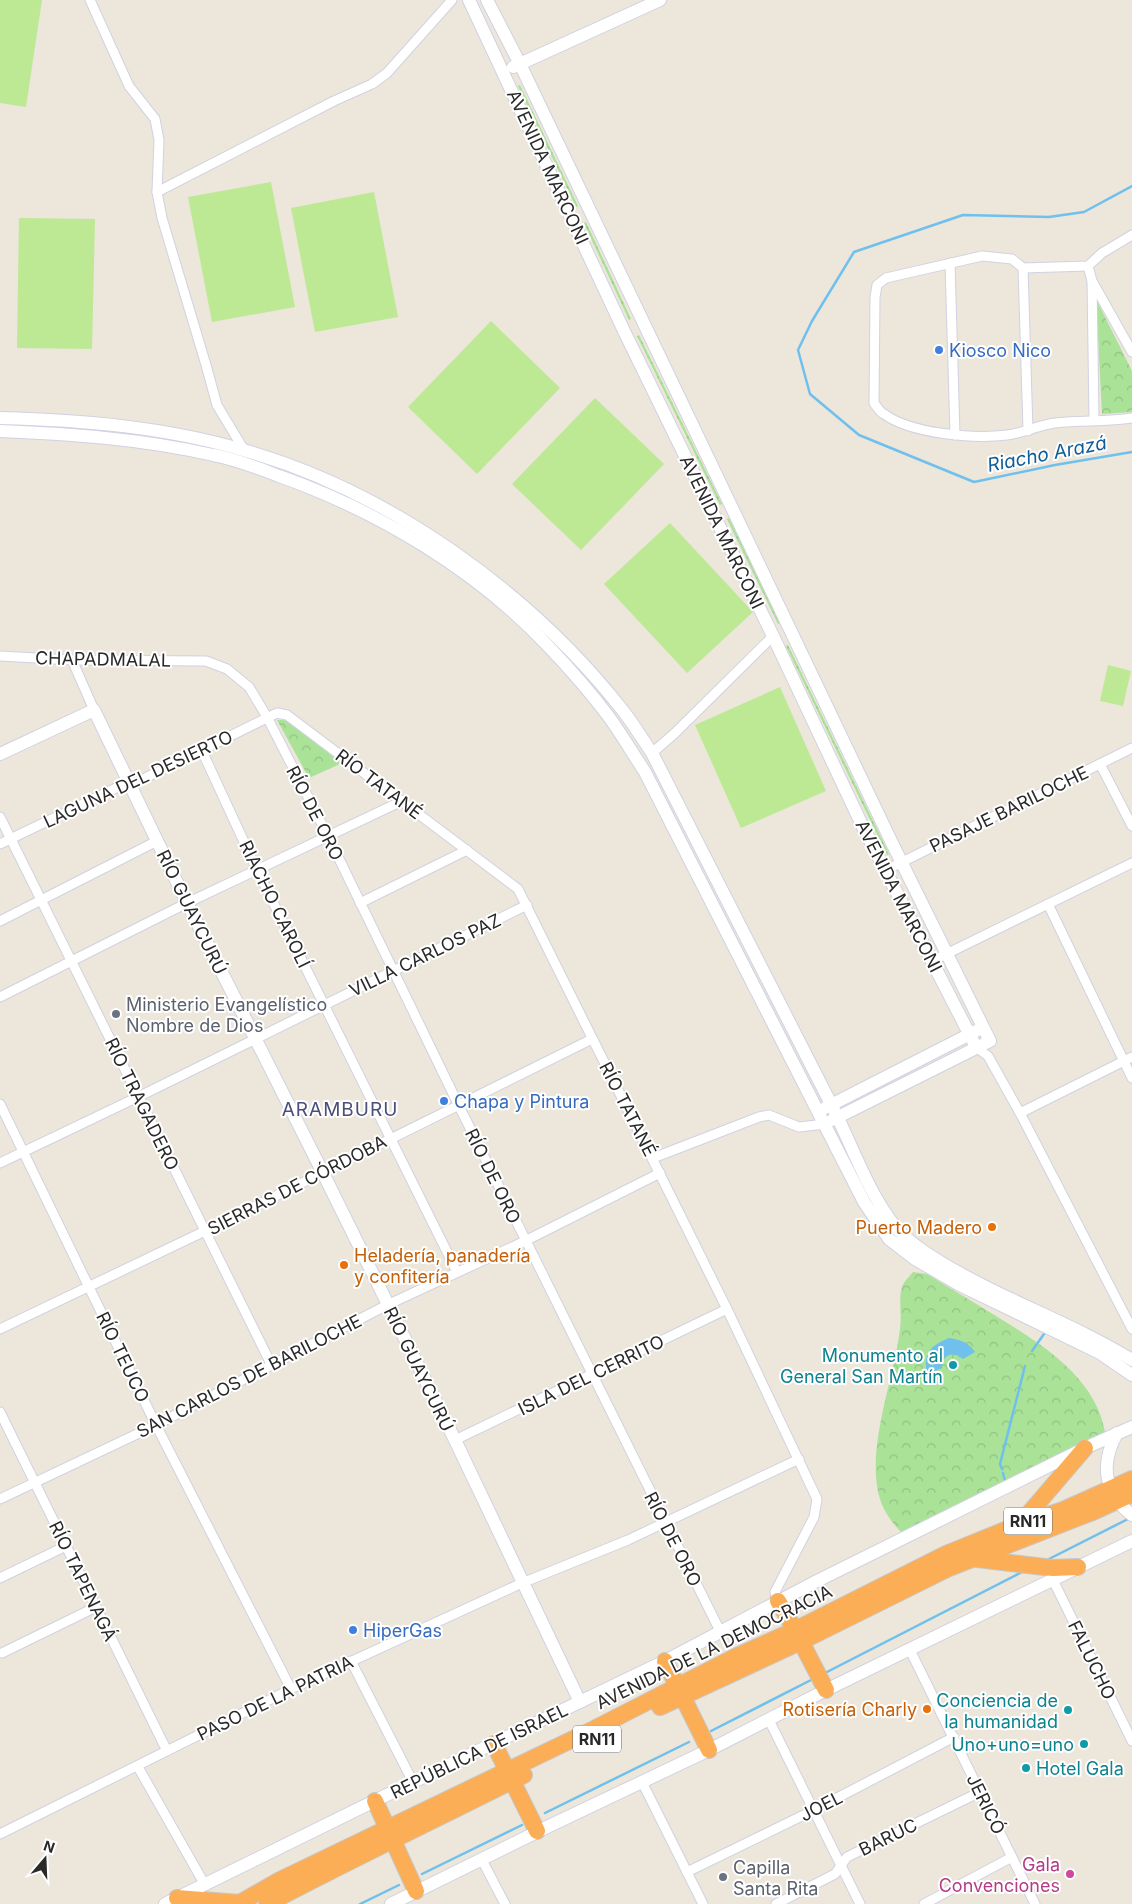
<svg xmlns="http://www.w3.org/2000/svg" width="1132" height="1904" font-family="Inter,sans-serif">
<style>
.grass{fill:url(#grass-dots)}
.forest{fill:url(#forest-crowns)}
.pitch{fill:#bde994}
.water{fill:#6fc0ed}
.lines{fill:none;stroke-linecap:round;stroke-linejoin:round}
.stream{stroke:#6fc0ed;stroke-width:2.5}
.street-casing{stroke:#d1d2e2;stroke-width:11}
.secondary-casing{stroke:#d1d2e2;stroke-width:14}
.highway-casing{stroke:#c7c7c7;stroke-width:18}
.street{stroke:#fff;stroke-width:9}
.secondary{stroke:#fff;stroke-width:12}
.highway{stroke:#fcae56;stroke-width:16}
.shop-dot{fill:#3f7fe0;stroke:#fff;stroke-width:2}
.worship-dot{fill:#6b7280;stroke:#fff;stroke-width:2}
.food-dot{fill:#e8710a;stroke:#fff;stroke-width:2}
.culture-dot{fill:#0f9aa8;stroke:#fff;stroke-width:2}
.hotel-dot{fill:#d1479c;stroke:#fff;stroke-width:2}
.labels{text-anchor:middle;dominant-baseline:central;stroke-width:4;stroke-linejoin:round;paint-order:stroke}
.shield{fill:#fff;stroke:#696969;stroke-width:1}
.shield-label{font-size:16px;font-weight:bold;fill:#292929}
.street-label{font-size:18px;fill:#292929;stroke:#fff}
.shop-label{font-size:18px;fill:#366cbe;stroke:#fff;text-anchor:start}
.worship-label{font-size:18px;fill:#5b616d;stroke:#fff;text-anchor:start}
.food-label{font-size:18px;fill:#c56008;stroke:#fff;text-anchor:end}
.culture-label{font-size:18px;fill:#0d838f;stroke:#fff;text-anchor:end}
.hotel-label{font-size:18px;fill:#b23c85;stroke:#fff;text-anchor:end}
.water-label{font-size:19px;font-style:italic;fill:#0f5c98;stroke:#fff}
.neighbourhood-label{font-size:19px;letter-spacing:1px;fill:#4a4e7a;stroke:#fff}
</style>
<defs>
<pattern id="grass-dots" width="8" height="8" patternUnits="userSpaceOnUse" patternTransform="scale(1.25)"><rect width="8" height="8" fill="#aae298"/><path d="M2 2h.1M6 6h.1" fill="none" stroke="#92c283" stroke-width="1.8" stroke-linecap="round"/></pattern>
<pattern id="forest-crowns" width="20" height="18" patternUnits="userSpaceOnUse" patternTransform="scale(1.25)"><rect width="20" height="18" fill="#aae298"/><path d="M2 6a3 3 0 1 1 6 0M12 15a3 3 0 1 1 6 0" fill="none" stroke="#92c283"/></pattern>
</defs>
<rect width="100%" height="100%" fill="#ece6db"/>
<g class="grass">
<polygon points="520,85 578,206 576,207 518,86"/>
<polygon points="586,222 631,319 629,320 584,223"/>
<polygon points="639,335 722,504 720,505 637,336"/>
<polygon points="729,518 780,623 778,624 727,519"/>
<polygon points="788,645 889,854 887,855 786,646"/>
</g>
<g class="forest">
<polygon points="1096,299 1132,371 1132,412 1102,414"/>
<polygon points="277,720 284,720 294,725 342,763 309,778"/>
<path d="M913,1272l14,2c23,14 46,28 69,42 45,28 99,60 109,116l-204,100c-13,-14 -21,-26 -24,-46 -7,-49 17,-108 23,-157 2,-13 -1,-26 1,-38 1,-8 7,-13 12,-19z"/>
</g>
<g class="pitch">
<polygon points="0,0 42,0 26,107 0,103"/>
<polygon points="271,182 295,307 212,322 188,197"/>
<polygon points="374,192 398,317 315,332 291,208"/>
<polygon points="19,218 95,219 92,349 17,348"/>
<polygon points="491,321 560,388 477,474 408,407"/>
<polygon points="595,398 664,464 581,550 512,484"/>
<polygon points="670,523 753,612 687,673 604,584"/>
<polygon points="1108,665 1131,671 1123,706 1100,701"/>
<polygon points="780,687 826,791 741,828 695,725"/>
</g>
<path class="water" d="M949,1338c12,2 19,4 26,14l-12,7c-11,-9 -21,-4 -21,9l-15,6c-4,-21 3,-28 22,-36z"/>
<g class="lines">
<g class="stream">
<polyline points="1132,186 1084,212 1049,217 963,215 854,252 812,321 798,350 810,394 859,435 974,482 1055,465 1132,452"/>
<polyline points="1032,1351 1044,1334"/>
<polyline points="1002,1469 1000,1464 1025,1366"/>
<polyline points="1003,1473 1005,1481"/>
<polyline points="1047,1560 1128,1519"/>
<polyline points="825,1673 1024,1571"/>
<polyline points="711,1731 813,1679"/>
<polyline points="545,1813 689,1742"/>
<polyline points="422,1874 522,1825"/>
<polyline points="360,1904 399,1885"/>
</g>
<defs>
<g id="street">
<polyline points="90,0 129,86 155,119 159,140 157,192 162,218 206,365 217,405 244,450"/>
<polyline points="157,192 334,101 372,84 387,73 452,0"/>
<path d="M1132,235l-30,18 -14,13 -65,2 -11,-9 -30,-3 -96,22 -9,7 -2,12 -1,106c3,4 6,9 10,11 27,20 91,25 123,21 17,-2 32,-10 48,-12 26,-3 52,-1 77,-5"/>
<polyline points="950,263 955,435"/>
<polyline points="1088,266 1092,281 1132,352"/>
<polyline points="1023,268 1028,431"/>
<polyline points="1092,281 1094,420"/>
<polyline points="0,656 72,660 206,661 227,669 249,687 267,717 328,836 459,1106 720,1631"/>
<polyline points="72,660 94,710"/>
<polyline points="202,751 257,870 457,1272"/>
<polyline points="652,753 675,733 773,636"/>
<polyline points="1100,764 1132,826"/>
<polyline points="0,817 271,1364"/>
<polyline points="0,844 122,785 137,782 277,713 287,715 518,889 727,1309 817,1499 814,1517 775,1592 778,1601"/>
<polyline points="886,870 1132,748"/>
<polyline points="360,903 467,850"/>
<polyline points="1048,904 1132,1078"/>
<polyline points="0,921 157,841"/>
<polyline points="932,961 1132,863"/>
<polyline points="0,997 187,903 402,801"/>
<polyline points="976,1047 988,1056 1020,1113 1132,1329"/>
<polyline points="0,1104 156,1425 291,1689"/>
<polyline points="1020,1113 1132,1057"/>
<polyline points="653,1158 759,1117 769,1115 799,1127 825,1124"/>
<polyline points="0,1163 140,1096 527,905"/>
<polyline points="0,1329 205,1231 592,1039"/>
<polyline points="0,1412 167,1751"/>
<polyline points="455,1440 727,1309"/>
<polyline points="0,1499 156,1425 387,1305 525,1241 660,1173"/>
<polyline points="0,1578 66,1546"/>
<polyline points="1053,1580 1132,1741"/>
<polyline points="910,1650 1035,1904"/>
<polyline points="2,1653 96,1607"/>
<polyline points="351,1661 413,1782"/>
<polyline points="769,1720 860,1904"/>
<polyline points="138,1767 205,1885"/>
<polyline points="642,1782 703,1904"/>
<polyline points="0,1834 291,1689 522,1583 628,1540 799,1459"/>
<polyline points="482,1860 505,1904"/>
<polyline points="687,1872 814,1810 954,1737"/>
<polyline points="776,1904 835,1874 847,1857 980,1792"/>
<polyline points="924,1904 1012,1857"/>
</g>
<g id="secondary">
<polyline points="469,0 624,331 773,636 862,825 976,1047"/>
<polyline points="487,0 520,64 892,843 990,1041 832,1120"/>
<polyline points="513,67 660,0"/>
<path d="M0,418c81,2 165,9 243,32 146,41 288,143 381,262 10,13 19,28 28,41 60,119 121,238 182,357 19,37 40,99 71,127 23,20 51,35 79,49 49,25 101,45 148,74"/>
<path d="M0,431c72,3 143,8 213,24 23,4 45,13 66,21 99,35 198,94 270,171 21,22 42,46 60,70 13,18 24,37 36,55l219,430 25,37 26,20 45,26 140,68 32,22"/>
<polyline points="0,754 94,710 187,903 323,1173 455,1440 580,1702"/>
<polyline points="825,1108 976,1031"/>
<path d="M1117,1433c-17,31 -13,60 15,82"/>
<polyline points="165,1904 413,1782 665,1661 817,1581 1085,1448 1132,1427"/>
<polyline points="391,1904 547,1827 709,1750 826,1690 1132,1541"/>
</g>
<g id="highway">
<polyline points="1020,1524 1085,1448"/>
<polyline points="977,1559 1053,1568 1078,1567"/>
<polyline points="778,1601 795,1630 826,1690"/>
<polyline points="665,1661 709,1750"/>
<polyline points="660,1707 800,1642 949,1568 1095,1511 1132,1494"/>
<polyline points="494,1744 537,1831"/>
<polyline points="375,1801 416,1891"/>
<polyline points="177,1898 240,1903"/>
<polyline points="238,1904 280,1880 594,1729 737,1656 795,1630 946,1554 1020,1524 1063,1510 1132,1479"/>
<path d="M267,1904c85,-45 172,-86 257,-129"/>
</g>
</defs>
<use href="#street" class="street-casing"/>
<use href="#secondary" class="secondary-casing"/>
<use href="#highway" class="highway-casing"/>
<use href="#street" class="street"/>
<use href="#secondary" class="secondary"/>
<use href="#highway" class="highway"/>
</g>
<g class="shop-dot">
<circle cx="939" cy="350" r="5"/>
<circle cx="444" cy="1101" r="5"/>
<circle cx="353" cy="1630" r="5"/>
</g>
<g class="worship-dot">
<circle cx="116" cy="1014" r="5"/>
<circle cx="723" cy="1877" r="5"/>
</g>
<g class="food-dot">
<circle cx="992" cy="1227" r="5"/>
<circle cx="344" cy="1265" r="5"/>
<circle cx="927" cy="1709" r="5"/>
</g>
<g class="culture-dot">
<circle cx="953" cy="1365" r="5"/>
<circle cx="1068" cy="1710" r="5"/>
<circle cx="1084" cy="1744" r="5"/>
<circle cx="1026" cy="1768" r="5"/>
</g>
<circle class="hotel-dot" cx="1070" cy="1874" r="5"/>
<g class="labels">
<g class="shield">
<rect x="1004" y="1507.5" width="48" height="27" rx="4"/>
<rect x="573" y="1725.5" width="48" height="27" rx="4"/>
</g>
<g class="shield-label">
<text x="1028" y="1521">RN11</text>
<text x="597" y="1739">RN11</text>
</g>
<g class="street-label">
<text transform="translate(548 167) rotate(65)">AVENIDA MARCONI</text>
<text transform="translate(722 532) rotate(64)">AVENIDA MARCONI</text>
<text transform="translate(103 659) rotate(1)">CHAPADMALAL</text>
<text transform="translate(138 779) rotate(-25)">LAGUNA DEL DESIERTO</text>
<text transform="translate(379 784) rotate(37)">RÍO TATANÉ</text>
<text transform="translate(1009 809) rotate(-26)">PASAJE BARILOCHE</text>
<text transform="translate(315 813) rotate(63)">RÍO DE ORO</text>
<text transform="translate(899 896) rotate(63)">AVENIDA MARCONI</text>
<text transform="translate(275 904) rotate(64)">RIACHO CAROLÍ</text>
<text transform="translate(192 912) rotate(64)">RÍO GUAYCURÚ</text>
<text transform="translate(425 955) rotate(-26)">VILLA CARLOS PAZ</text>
<text transform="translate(142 1104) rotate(64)">RÍO TRAGADERO</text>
<text transform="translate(628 1109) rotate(63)">RÍO TATANÉ</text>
<text transform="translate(493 1176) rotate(64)">RÍO DE ORO</text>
<text transform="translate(297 1185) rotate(-27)">SIERRAS DE CÓRDOBA</text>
<text transform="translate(123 1357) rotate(64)">RÍO TEUCO</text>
<text transform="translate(419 1369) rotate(64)">RÍO GUAYCURÚ</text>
<text transform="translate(591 1375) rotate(-26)">ISLA DEL CERRITO</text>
<text transform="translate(249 1376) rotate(-27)">SAN CARLOS DE BARILOCHE</text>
<text transform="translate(673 1539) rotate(63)">RÍO DE ORO</text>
<text transform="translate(83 1581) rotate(64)">RÍO TAPENAGÁ</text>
<text transform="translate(714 1647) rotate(-26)">AVENIDA DE LA DEMOCRACIA</text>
<text transform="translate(1092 1660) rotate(64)">FALUCHO</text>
<text transform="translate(275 1698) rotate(-26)">PASO DE LA PATRIA</text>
<text transform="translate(479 1751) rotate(-26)">REPÚBLICA DE ISRAEL</text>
<text transform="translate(986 1804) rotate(64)">JERICÓ</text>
<text transform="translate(821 1806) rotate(-27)">JOEL</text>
<text transform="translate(888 1837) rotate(-26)">BARUC</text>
</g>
<g class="shop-label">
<text x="949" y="350">Kiosco Nico</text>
<text x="454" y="1101">Chapa y Pintura</text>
<text x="363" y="1630">HiperGas</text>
</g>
<g class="worship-label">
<text x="126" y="1004">Ministerio Evangelístico<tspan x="126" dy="21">Nombre de Dios</tspan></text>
<text x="733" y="1867">Capilla<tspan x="733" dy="21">Santa Rita</tspan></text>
</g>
<g class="food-label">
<text x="982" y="1227">Puerto Madero</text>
<text x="354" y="1255" text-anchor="start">Heladería, panadería<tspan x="354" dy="21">y confitería</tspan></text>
<text x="917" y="1709">Rotisería Charly</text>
</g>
<g class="culture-label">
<text x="943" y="1355">Monumento al<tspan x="943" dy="21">General San Martín</tspan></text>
<text x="1058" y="1700">Conciencia de<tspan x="1058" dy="21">la humanidad</tspan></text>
<text x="1074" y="1744">Uno+uno=uno</text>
<text x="1036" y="1768" text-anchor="start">Hotel Gala</text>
</g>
<g class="hotel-label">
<text x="1060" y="1864">Gala<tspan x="1060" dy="21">Convenciones</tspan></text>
</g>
<g class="water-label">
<text transform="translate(1047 454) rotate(-11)">Riacho Arazá</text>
</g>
<g class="neighbourhood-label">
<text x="340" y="1109">ARAMBURU</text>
</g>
</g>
<g transform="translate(45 1859) rotate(19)" stroke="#ffffff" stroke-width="4" paint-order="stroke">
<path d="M0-4L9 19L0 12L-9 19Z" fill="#292929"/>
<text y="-8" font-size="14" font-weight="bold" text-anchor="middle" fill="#292929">N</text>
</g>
</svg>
